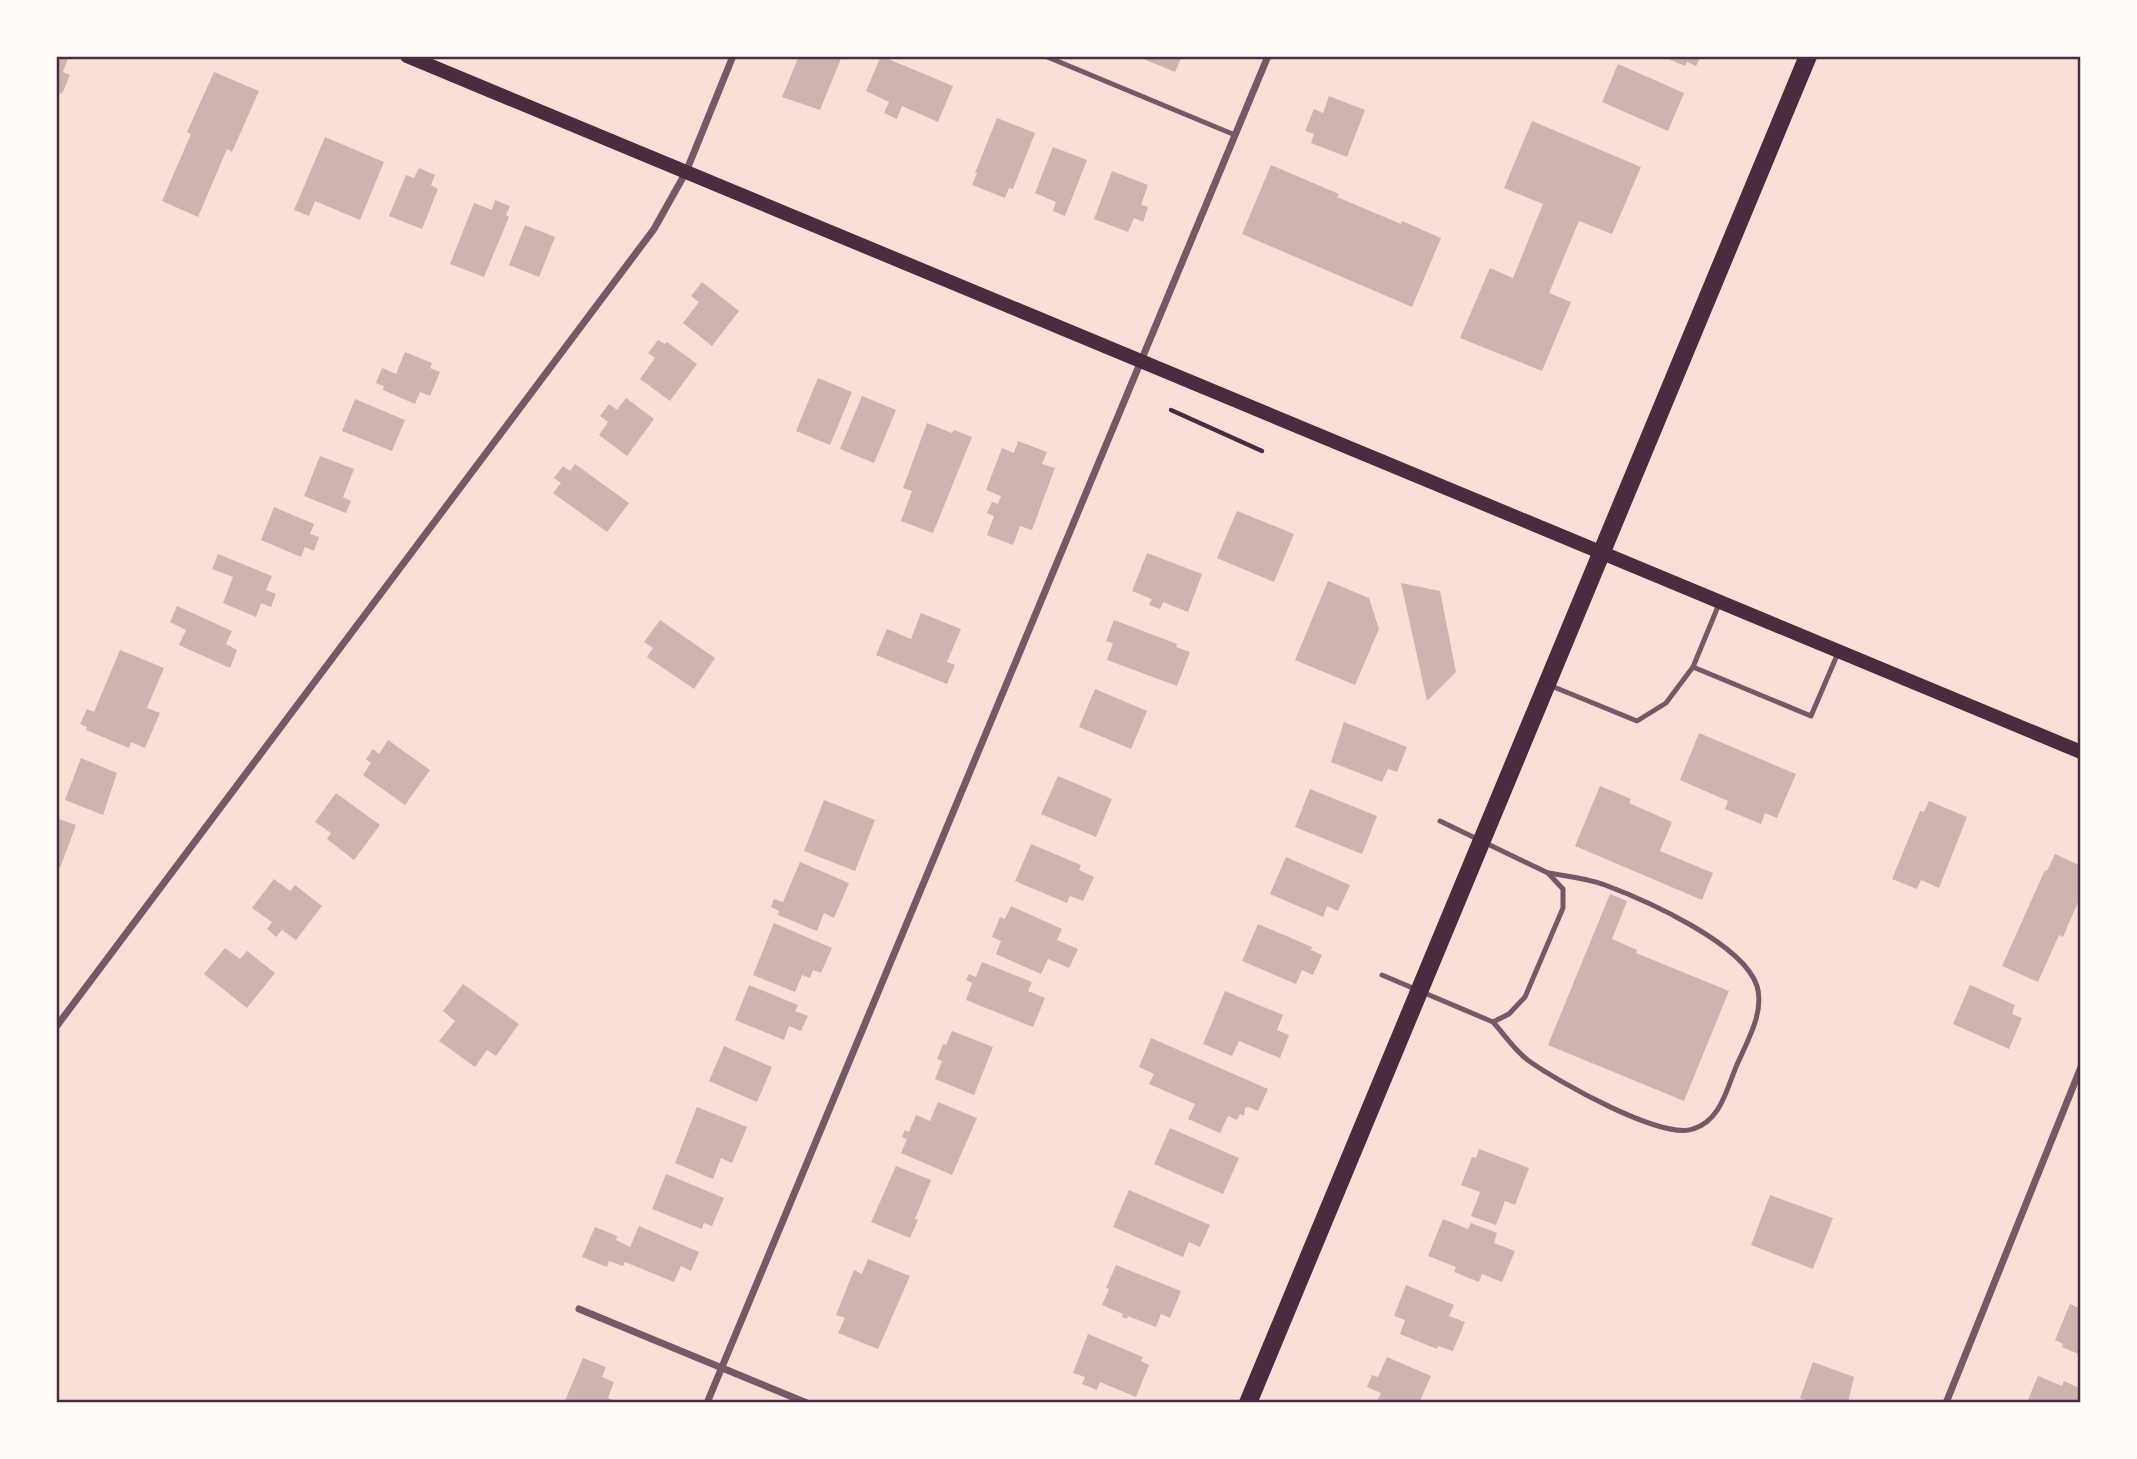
<svg xmlns="http://www.w3.org/2000/svg" width="2137" height="1459" font-family="Signika,sans-serif">
<style>
.building{fill:#ccb4b1}
.lines{fill:none;stroke-linecap:round;stroke-linejoin:round}
.path{stroke:#4a2c40;stroke-width:4.5}
.service{stroke:#755966;stroke-width:5}
.minor{stroke:#755966;stroke-width:7}
.secondary{stroke:#4a2c40;stroke-width:14}
.primary{stroke:#4a2c40;stroke-width:18}
.neatline{fill:none;stroke:#4a2c40;stroke-width:2.5}
</style>
<rect width="100%" height="100%" fill="#f7e1d7"/>
<g class="building">
<polygon points="56,56 69,56 63,72 70,75 62,94 56,91"/>
<polygon points="799,56 842,56 820,110 782,97"/>
<polygon points="881,56 953,86 938,122 902,106 897,119 884,113 889,102 866,91"/>
<polygon points="1136,56 1182,56 1175,72"/>
<polygon points="1661,56 1701,56 1696,66 1687,62 1685,66"/>
<polygon points="1618,64 1684,93 1668,131 1602,102"/>
<polygon points="214,72 259,91 232,152 227,149 198,217 162,201 191,134 187,132"/>
<polygon points="1329,96 1365,110 1347,157 1311,143 1314,134 1305,131 1314,109 1323,113"/>
<polygon points="997,118 1035,133 1013,189 1009,188 1005,198 972,185 977,173 975,173"/>
<polygon points="1532,121 1641,167 1612,234 1579,221 1549,293 1571,302 1542,371 1460,338 1490,268 1513,278 1543,204 1504,188"/>
<polygon points="325,137 384,162 360,220 315,201 309,216 294,210"/>
<polygon points="1053,147 1087,160 1065,216 1053,211 1056,202 1035,193"/>
<polygon points="1271,165 1339,194 1337,197 1401,224 1402,221 1441,238 1412,307 1242,234"/>
<polygon points="419,168 435,175 431,185 438,189 422,229 389,216 406,175 414,178"/>
<polygon points="1112,171 1148,185 1141,205 1148,207 1143,222 1134,218 1128,232 1094,219"/>
<polygon points="495,200 510,206 506,215 509,217 484,277 450,264 474,203 492,210"/>
<polygon points="525,225 555,237 539,277 509,265"/>
<polygon points="702,282 739,311 712,346 683,323 699,302 691,296"/>
<polygon points="658,340 665,344 667,342 697,364 670,401 640,379 655,358 648,353"/>
<polygon points="405,352 432,363 430,368 440,372 430,396 420,392 415,404 383,390 384,386 376,383 382,368 396,374"/>
<polygon points="818,378 852,392 830,445 796,431"/>
<polygon points="862,396 896,410 874,463 840,449"/>
<polygon points="626,398 654,419 627,456 599,435 608,422 600,416 609,404 617,410"/>
<polygon points="355,399 405,420 392,451 342,431"/>
<polygon points="927,423 952,433 954,430 972,437 933,533 901,521 912,491 903,488"/>
<polygon points="1018,441 1047,452 1042,464 1055,468 1032,530 1020,526 1013,545 987,535 994,516 987,513 992,502 998,504 1001,496 986,490 1002,448 1014,453"/>
<polygon points="320,456 354,469 343,497 351,501 346,513 304,496"/>
<polygon points="575,464 629,503 607,532 553,493 561,483 554,478 563,466 570,471"/>
<polygon points="274,507 314,524 310,534 319,537 314,551 305,547 301,557 261,540"/>
<polygon points="1237,511 1294,534 1274,582 1217,558"/>
<polygon points="1147,553 1202,574 1188,612 1163,602 1160,609 1149,605 1152,599 1132,591"/>
<polygon points="218,554 272,576 266,590 276,594 271,607 261,603 256,617 223,603 233,577 212,569"/>
<polygon points="1328,581 1369,598 1379,629 1355,685 1295,660"/>
<polygon points="1401,583 1440,591 1456,672 1427,701"/>
<polygon points="177,606 232,631 226,644 237,650 230,668 179,645 186,630 170,622"/>
<polygon points="921,613 961,629 947,662 955,665 947,684 876,655 887,629 911,639"/>
<polygon points="660,620 715,658 694,689 647,657 653,648 644,642"/>
<polygon points="1114,620 1177,644 1176,647 1190,652 1177,686 1107,660 1113,643 1106,641"/>
<polygon points="120,650 164,668 147,708 160,713 145,748 131,742 129,748 86,730 87,727 80,724 87,709 94,712"/>
<polygon points="1095,689 1147,711 1131,749 1079,727"/>
<polygon points="1344,722 1407,747 1397,772 1388,769 1382,782 1331,762"/>
<polygon points="1699,733 1796,774 1777,818 1765,813 1761,824 1725,809 1728,801 1680,780"/>
<polygon points="388,740 430,770 405,805 363,775 371,763 366,759 373,749 379,754"/>
<polygon points="81,758 117,773 103,815 65,800"/>
<polygon points="1058,776 1112,799 1096,837 1041,814"/>
<polygon points="1600,786 1631,799 1629,803 1672,822 1660,851 1713,873 1702,900 1575,846"/>
<polygon points="1310,789 1377,816 1362,854 1295,827"/>
<polygon points="336,793 380,825 354,860 327,839 331,833 315,822"/>
<polygon points="824,800 875,820 855,871 804,851"/>
<polygon points="1929,801 1967,817 1939,888 1921,880 1917,889 1892,879 1920,811 1924,812"/>
<polygon points="56,818 76,825 60,868 56,867"/>
<polygon points="1031,844 1081,865 1079,870 1094,877 1083,901 1070,896 1067,903 1015,881"/>
<polygon points="2055,854 2081,866 2081,876 2078,883 2081,885 2081,895 2063,937 2059,935 2038,982 2002,966 2045,870 2047,871"/>
<polygon points="1286,857 1350,885 1338,911 1327,906 1323,917 1270,894"/>
<polygon points="800,862 849,883 834,918 824,913 817,931 778,915 779,911 771,907 774,899 783,902"/>
<polygon points="274,879 290,891 295,885 322,906 296,940 282,930 276,937 267,929 272,922 252,908"/>
<polygon points="1610,894 1627,901 1612,939 1637,950 1636,953 1729,991 1684,1101 1548,1045"/>
<polygon points="1011,906 1062,929 1057,940 1078,949 1069,968 1048,959 1041,974 996,954 1001,941 992,937 1000,917 1005,919"/>
<polygon points="774,923 832,948 821,973 813,970 810,978 802,975 795,992 753,975"/>
<polygon points="1258,924 1312,947 1311,950 1322,955 1313,975 1302,970 1296,984 1242,961"/>
<polygon points="225,948 240,959 247,951 275,973 247,1008 204,974"/>
<polygon points="982,962 1032,982 1028,991 1045,998 1033,1027 966,1000 972,983 966,980 969,974 976,977"/>
<polygon points="463,984 519,1024 496,1056 487,1050 475,1067 439,1041 455,1021 443,1011"/>
<polygon points="749,985 798,1005 795,1011 808,1016 801,1031 789,1026 784,1040 735,1020"/>
<polygon points="1970,985 2015,1005 2012,1014 2022,1018 2009,1049 1953,1024"/>
<polygon points="1225,991 1283,1015 1277,1030 1289,1035 1280,1058 1239,1041 1232,1056 1203,1044"/>
<polygon points="952,1031 993,1047 974,1095 935,1079 942,1061 937,1059 943,1044 946,1045"/>
<polygon points="1151,1038 1268,1089 1258,1111 1248,1107 1245,1108 1244,1116 1240,1114 1237,1120 1228,1116 1220,1133 1188,1119 1195,1104 1149,1084 1154,1074 1139,1067"/>
<polygon points="724,1046 772,1067 757,1102 709,1081"/>
<polygon points="938,1102 977,1118 952,1175 901,1153 907,1139 902,1137 905,1130 909,1132 916,1115 930,1121"/>
<polygon points="697,1107 747,1127 732,1163 721,1158 713,1179 675,1163"/>
<polygon points="1170,1128 1239,1158 1223,1194 1154,1164"/>
<polygon points="1479,1149 1529,1168 1515,1205 1505,1201 1496,1225 1471,1216 1480,1192 1461,1185 1472,1157 1476,1158"/>
<polygon points="896,1166 931,1180 915,1219 918,1220 910,1238 871,1222"/>
<polygon points="666,1174 724,1198 712,1226 704,1223 702,1229 652,1209"/>
<polygon points="1129,1190 1210,1225 1200,1247 1189,1242 1183,1257 1113,1227"/>
<polygon points="1770,1195 1833,1218 1813,1269 1751,1245"/>
<polygon points="1443,1219 1468,1229 1471,1223 1497,1233 1494,1243 1515,1251 1502,1282 1482,1274 1479,1282 1454,1272 1456,1267 1428,1256"/>
<polygon points="639,1226 699,1252 691,1271 681,1266 674,1282 625,1262 623,1266 609,1261 607,1267 582,1257 595,1227 617,1236 616,1240 630,1247"/>
<polygon points="868,1259 910,1276 878,1349 838,1333 845,1318 836,1315 854,1270 862,1274"/>
<polygon points="1116,1265 1181,1291 1170,1318 1161,1314 1156,1327 1128,1316 1127,1319 1122,1317 1123,1314 1102,1305 1109,1289 1106,1288"/>
<polygon points="1406,1285 1454,1305 1449,1316 1465,1322 1453,1351 1438,1346 1437,1349 1400,1334 1405,1320 1394,1316"/>
<polygon points="2070,1304 2081,1309 2081,1355 2062,1347 2063,1344 2055,1340"/>
<polygon points="1088,1334 1143,1357 1141,1361 1149,1365 1136,1397 1100,1382 1097,1390 1082,1384 1085,1377 1073,1373"/>
<polygon points="1387,1357 1431,1376 1419,1403 1376,1403 1381,1393 1367,1387 1372,1375 1378,1377"/>
<polygon points="583,1358 606,1367 602,1377 614,1382 608,1398 620,1403 564,1403"/>
<polygon points="1813,1362 1854,1377 1848,1403 1814,1403 1800,1398"/>
<polygon points="2038,1376 2062,1386 2064,1381 2081,1389 2081,1403 2027,1402"/>
</g>
<g class="lines">
<polyline class="path" points="1171,410 1262,451"/>
<g class="service">
<polyline points="1045,56 1235,135"/>
<polyline points="1693,667 1811,716 1838,653"/>
<polyline points="1549,685 1637,721 1666,703 1693,667 1719,604"/>
<polyline points="1382,975 1493,1022 1509,1014 1525,997 1563,908 1563,889 1548,873 1440,821"/>
<path d="M1493,1022c11,12 22,29 36,39 28,20 132,79 164,68 27,-8 33,-38 43,-62 10,-24 29,-54 21,-81 -14,-43 -112,-86 -152,-101 -19,-7 -38,-9 -57,-12"/>
</g>
<g class="minor">
<polyline points="56,1027 654,229 686,172 733,56"/>
<polyline points="579,1309 807,1403"/>
<polyline points="707,1403 1268,56"/>
<polyline points="1946,1403 2081,1067"/>
</g>
<polyline class="secondary" points="407,56 2081,752"/>
<polyline class="primary" points="1248,1403 1808,56"/>
</g>
<rect width="2137" height="1459" fill="none" stroke="#fffaf5" stroke-width="116"/>
<rect x="58" y="58" width="2021" height="1343" class="neatline"/>
</svg>
